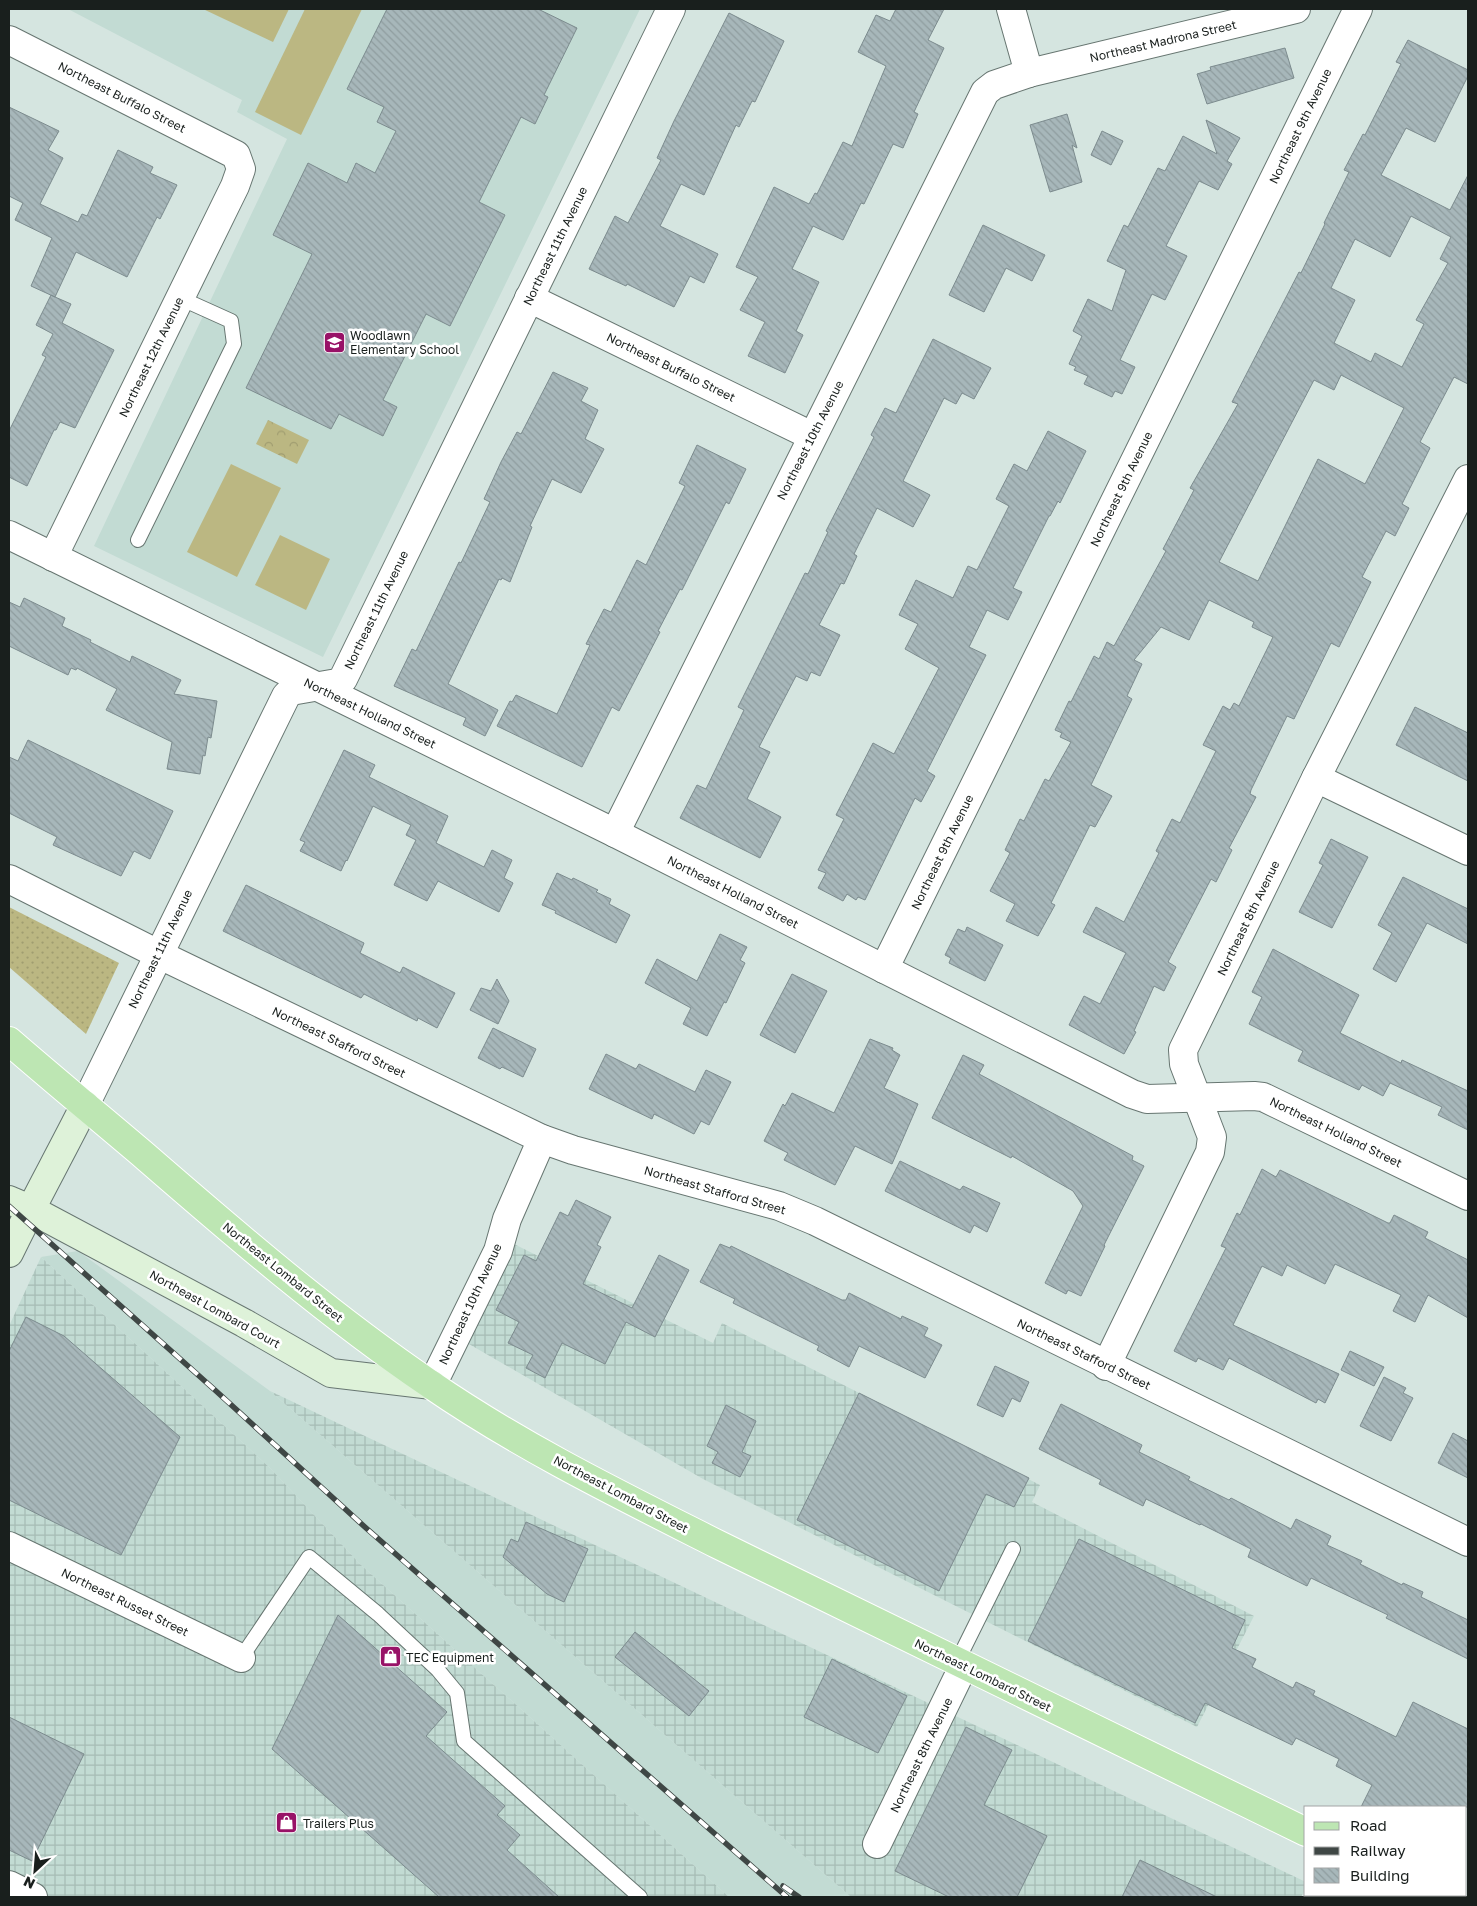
<svg xmlns="http://www.w3.org/2000/svg" width="1477" height="1906" font-family="'Golos Text',sans-serif">
<style>
.built{fill:#c2dbd3}
.industrial{fill:url(#industrial-grid)}
.grass{fill:url(#grass-dots)}
.park{fill:url(#park-crowns)}
.pitch{fill:#bbb782}
.building{fill:url(#building-back-hatch);stroke:#7c8b8e;fill-rule:evenodd}
.lines{fill:none;stroke-linecap:round;stroke-linejoin:round}
.lane-casing{stroke:#677671;stroke-width:16}
.street-casing{stroke:#677671;stroke-width:30}
.secondary-casing{stroke:#677671;stroke-width:30}
.primary-casing{stroke:#fff;stroke-width:30}
.lane{stroke:#fff;stroke-width:14}
.street{stroke:#fff;stroke-width:28}
.secondary{stroke:#def2d9;stroke-width:28}
.primary{stroke:#bde6b3;stroke-width:28}
.rail-casing{stroke:#3f4745;stroke-width:5.5}
.rail{stroke:#fff;stroke-width:4;stroke-dasharray:11;stroke-linecap:butt}
.labels{text-anchor:middle;dominant-baseline:central;stroke-width:5;stroke-linejoin:round;paint-order:stroke}
.street-label{font-size:12px;fill:#191f1d;stroke:#fff}
.poi-label{font-size:12px;fill:#191f1d;stroke:#fff;text-anchor:start}
</style>
<defs>
<pattern id="industrial-grid" width="8" height="8" patternUnits="userSpaceOnUse" patternTransform="scale(1.25)"><rect width="8" height="8" fill="#c2dbd3"/><path d="M0 4h8M4 0v8" fill="none" stroke="#a6bcb5"/></pattern>
<pattern id="grass-dots" width="8" height="8" patternUnits="userSpaceOnUse" patternTransform="scale(1.25)"><rect width="8" height="8" fill="#bbb782"/><path d="M2 2h.1M6 6h.1" fill="none" stroke="#a09d70" stroke-width="1.8" stroke-linecap="round"/></pattern>
<pattern id="park-crowns" width="20" height="18" patternUnits="userSpaceOnUse" patternTransform="scale(1.25)"><rect width="20" height="18" fill="#bbb782"/><path d="M2 6a3 3 0 1 1 6 0M12 15a3 3 0 1 1 6 0" fill="none" stroke="#a09d70"/></pattern>
<pattern id="building-back-hatch" width="6" height="6" patternUnits="userSpaceOnUse" patternTransform="scale(1.25)"><rect width="6" height="6" fill="#a7b7ba"/><path d="M-1 5l2 2M0 0l6 6M5-1l2 2" fill="none" stroke="#8f9d9f"/></pattern>
</defs>
<rect width="100%" height="100%" fill="#d5e5e0"/>
<g class="built">
<polygon points="68,9 640,9 323,657 94,546 287,139 237,112 242,100"/>
<polygon points="78,1251 270,1391 851,1897 729,1897 361,1565 269,1467 41,1257"/>
</g>
<g class="industrial">
<polygon points="514,1244 713,1343 722,1323 1040,1485 1032,1502 1254,1616 1197,1727 703,1479 462,1340"/>
<polygon points="41,1257 269,1467 361,1565 729,1897 9,1897 9,1326"/>
<polygon points="270,1391 1306,1882 1306,1888 1301,1897 851,1897"/>
</g>
<polygon class="grass" points="9,907 119,963 86,1034 9,967"/>
<polygon class="park" points="268,420 309,440 297,464 256,444"/>
<g class="pitch">
<polygon points="203,9 289,9 273,42"/>
<polygon points="305,9 362,9 301,135 255,112"/>
<polygon points="231,464 281,488 237,577 187,552"/>
<polygon points="280,535 330,559 306,610 255,585"/>
</g>
<g class="building">
<polygon points="387,9 538,9 577,28 544,95 548,97 535,124 521,117 479,202 505,215 450,326 426,314 383,400 397,407 383,436 339,414 331,429 246,388 312,254 273,235 308,163 347,183 356,163 375,173 396,131 377,122 384,107 347,89"/>
<polygon points="896,9 944,9 928,40 944,48 914,112 918,114 903,148 893,144 864,204 861,203 843,240 813,226 792,269 819,282 796,331 803,335 785,373 748,356 765,322 740,310 758,277 736,267 774,187 809,204 815,193 817,194 843,142 852,146 886,66 858,52 876,15 890,21"/>
<polygon points="729,13 784,41 755,102 752,101 739,127 736,125 704,195 681,184 660,226 718,254 704,283 690,276 674,307 627,284 626,286 589,269 615,216 628,223 636,208 661,160 657,158 674,121"/>
<path d="M1408,40l60,30v6l-33,66 -29,-14 -25,47 69,35 18,-35v209l-14,-7 -34,65 10,6 -28,56 7,4 -14,28 -9,-5 -24,46 9,5 -32,65 -8,-4 -37,76 -7,-3 -36,74 -1,4 6,3 -27,51 3,2 -16,32 -5,-3 -43,83 8,5 -12,24 -10,-5 -20,45 2,1 -12,22 -55,-29 15,-29 16,8 26,-51 -43,-21 13,-25 28,15 35,-69 -3,-2 16,-32 8,4 36,-72 -13,-6 20,-39 7,4 4,-7 5,3 34,-69 -21,-10 2,-5 -45,-22 -20,40 -28,-13 -27,33 8,4 -15,32 5,3 -41,86 21,11 -17,31 -5,-2 -39,78 4,2 -17,31 -32,-15 9,-17 -25,-13 20,-38 -5,-3 15,-31 4,2 21,-42 4,2 22,-39 -11,-5 2,-4 -7,-3 14,-29 2,1 23,-46 5,3 8,-17 7,4 52,-95 -3,-2 31,-59 -4,-2 48,-84 -6,-2 67,-130 2,1 24,-49 -1,-1 25,-51 -5,-2 19,-36 2,1 36,-71 -5,-2zM1411,216l40,21 -11,22 8,4 -32,57 8,4 -22,43 -27,-14 -4,9 -37,-19 21,-43 -24,-12 24,-49 35,18zM1341,375l63,33 -39,76 -47,-25 -60,122 -39,-19 95,-182 20,10z"/>
<polygon points="1285,48 1294,78 1207,104 1197,74 1211,70 1210,67"/>
<polygon points="9,107 59,131 48,150 63,158 40,204 78,222 82,214 87,216 118,150 153,167 150,173 177,185 160,219 157,217 127,277 76,252 55,297 71,304 62,323 114,350 75,428 60,422 56,430 54,430 27,486 9,477 9,431 46,357 42,355 53,334 36,325 51,295 55,297 31,286 52,238 15,220 23,203 9,196"/>
<polygon points="1067,114 1077,148 1072,145 1082,182 1050,192 1030,125"/>
<polygon points="1206,120 1240,138 1227,161 1232,164 1218,190 1199,181 1166,246 1187,256 1165,300 1152,294 1120,360 1135,367 1122,394 1115,391 1112,397 1084,384 1088,376 1074,370 1076,367 1069,364 1082,336 1073,331 1088,299 1112,311 1126,270 1107,261 1124,225 1128,227 1158,168 1165,171 1183,136 1217,154"/>
<polygon points="1102,131 1123,141 1111,165 1091,155"/>
<polygon points="983,225 1045,255 1032,281 1006,268 984,312 949,295"/>
<polygon points="933,339 991,368 974,399 962,393 956,404 944,398 903,481 930,495 913,527 877,508 854,554 857,556 844,584 841,583 819,625 840,635 820,676 811,672 807,681 796,676 759,747 770,752 747,799 781,817 760,858 680,818 697,785 706,789 744,710 738,707 805,573 808,574 828,532 826,531 874,437 871,435 885,408 896,413"/>
<polygon points="553,372 588,388 581,401 598,410 585,439 604,449 581,493 552,479 530,526 532,527 510,582 502,578 501,580 499,579 448,684 498,710 485,736 463,725 466,718 394,686 412,649 416,651 459,562 461,563 490,502 484,499 501,462 517,432 521,434"/>
<polygon points="1048,431 1086,451 1060,503 1058,501 1050,516 1049,516 1013,588 1022,592 1008,620 987,610 969,647 986,655 927,771 935,776 921,802 915,798 865,900 858,897 856,900 847,894 843,901 818,888 826,873 818,870 844,819 836,815 873,743 894,754 939,668 905,649 918,624 899,615 916,580 953,598 968,566 977,570 1009,506 996,499 1014,464 1027,471"/>
<polygon points="697,445 746,469 729,504 726,502 682,590 680,589 658,631 660,632 619,711 612,707 582,767 497,726 510,701 512,702 516,695 557,714 590,645 586,644 604,609 611,612 637,560 646,565 685,486 679,483"/>
<polygon points="24,598 65,618 62,626 91,640 90,642 130,662 132,656 181,680 174,694 217,701 211,738 208,737 205,756 203,755 200,774 167,769 172,742 106,710 117,689 77,668 76,670 71,668 68,675 9,646 9,602 20,607"/>
<polygon points="1415,707 1468,733 1468,781 1396,745"/>
<polygon points="28,740 173,811 150,859 134,851 121,876 53,845 57,837 9,813 9,757 18,761"/>
<polygon points="344,750 375,765 369,777 448,816 436,843 484,867 492,850 512,860 504,878 513,883 499,912 438,881 427,901 394,885 416,840 406,835 411,825 373,806 347,861 346,860 341,871 300,851 305,842 300,840"/>
<polygon points="1331,839 1368,857 1332,928 1299,912 1323,865 1319,863"/>
<polygon points="557,873 572,880 573,878 598,890 596,892 611,899 609,904 630,915 616,943 555,913 556,911 542,905"/>
<polygon points="1403,877 1468,909 1468,944 1427,923 1396,982 1373,969 1392,933 1378,925"/>
<polygon points="246,885 364,943 360,953 400,973 403,967 455,993 437,1028 418,1018 417,1021 364,994 361,998 223,931"/>
<polygon points="967,927 1003,945 985,981 949,963 951,958 945,955 958,929 965,932"/>
<polygon points="720,934 747,947 740,960 745,963 726,1003 724,1002 707,1036 683,1024 691,1008 645,983 657,959 697,981"/>
<polygon points="1273,949 1359,995 1340,1033 1401,1063 1402,1060 1468,1091 1468,1130 1438,1115 1442,1107 1390,1083 1383,1096 1362,1085 1359,1090 1298,1061 1303,1051 1249,1024 1262,997 1252,992"/>
<polygon points="792,974 827,991 795,1053 760,1035"/>
<polygon points="497,979 509,1001 498,1024 470,1010 481,988 491,991"/>
<polygon points="493,1028 536,1049 523,1077 502,1067 500,1069 478,1058"/>
<polygon points="870,1039 893,1048 892,1050 900,1055 884,1088 918,1104 892,1164 855,1146 835,1185 784,1160 788,1153 764,1141 783,1104 785,1106 792,1093 834,1113"/>
<polygon points="606,1054 636,1069 639,1064 695,1092 706,1070 731,1082 709,1125 701,1121 694,1134 654,1114 652,1119 589,1089"/>
<polygon points="963,1055 984,1065 979,1074 1133,1156 1132,1160 1144,1166 1104,1245 1105,1246 1081,1296 1068,1290 1066,1294 1045,1283 1083,1206 1073,1191 1012,1156 1011,1158 932,1118"/>
<polygon points="900,1161 960,1190 963,1186 1000,1203 987,1232 974,1225 970,1233 885,1191"/>
<polygon points="1262,1169 1276,1177 1280,1170 1388,1223 1390,1223 1394,1215 1428,1232 1425,1238 1468,1260 1468,1318 1428,1295 1415,1322 1393,1311 1401,1295 1335,1264 1325,1284 1287,1265 1282,1276 1262,1266 1233,1325 1339,1374 1325,1403 1318,1399 1316,1403 1229,1358 1223,1370 1198,1358 1196,1362 1174,1351 1226,1248 1221,1246 1237,1213 1240,1215"/>
<polygon points="576,1200 611,1217 597,1245 601,1247 583,1284 632,1308 659,1255 689,1270 655,1337 626,1322 605,1364 562,1343 545,1378 526,1368 533,1355 508,1343 519,1322 496,1310 524,1255 536,1261 560,1212 568,1216"/>
<polygon points="720,1244 730,1248 731,1246 842,1300 846,1300 849,1293 901,1319 902,1316 928,1328 924,1336 942,1345 925,1378 859,1346 849,1367 817,1350 819,1346 733,1303 735,1299 700,1282"/>
<polygon points="26,1317 64,1336 180,1437 121,1555 9,1500 9,1351"/>
<polygon points="1350,1351 1384,1367 1374,1386 1341,1370"/>
<polygon points="995,1366 1029,1382 1020,1402 1012,1398 1003,1417 977,1405"/>
<polygon points="1384,1377 1406,1388 1403,1393 1413,1398 1391,1441 1360,1426"/>
<polygon points="859,1393 1029,1478 1014,1507 986,1494 939,1591 797,1520"/>
<polygon points="1061,1404 1142,1445 1139,1452 1190,1477 1188,1480 1229,1500 1231,1498 1291,1529 1296,1519 1331,1536 1327,1545 1362,1561 1360,1564 1402,1585 1403,1583 1423,1592 1421,1597 1468,1620 1468,1659 1386,1618 1388,1615 1311,1578 1307,1586 1248,1557 1251,1549 1201,1524 1200,1525 1146,1499 1143,1506 1099,1484 1101,1480 1039,1449"/>
<polygon points="726,1405 756,1421 742,1452 751,1456 740,1477 712,1463 718,1452 707,1446"/>
<polygon points="1453,1433 1468,1441 1468,1478 1438,1463"/>
<polygon points="526,1522 588,1549 564,1602 547,1594 503,1557 511,1539 518,1542"/>
<polygon points="1079,1539 1245,1620 1232,1648 1256,1659 1252,1667 1293,1688 1296,1682 1315,1691 1313,1695 1396,1737 1413,1702 1468,1729 1468,1807 1361,1807 1372,1785 1336,1766 1339,1759 1296,1738 1292,1745 1205,1703 1195,1723 1028,1641"/>
<polygon points="338,1615 447,1712 426,1736 505,1806 497,1815 520,1835 507,1850 559,1897 439,1897 272,1749"/>
<polygon points="635,1632 709,1691 689,1716 615,1657"/>
<polygon points="832,1659 907,1696 878,1753 804,1717"/>
<polygon points="9,1717 84,1754 32,1861 9,1850"/>
<polygon points="966,1727 1012,1750 984,1805 1047,1836 1017,1897 949,1897 895,1871"/>
<polygon points="1140,1860 1217,1897 1122,1897"/>
</g>
<g class="lines">
<defs>
<g id="lane">
<polyline points="138,540 234,344 231,321 180,298"/>
<polyline points="241,1658 309,1557 378,1614 438,1670 457,1693 464,1741 640,1897"/>
<polyline points="957,1662 1013,1549"/>
<polyline points="1336,1897 1338,1895"/>
</g>
<g id="street">
<polyline points="1011,9 1029,73"/>
<polyline points="9,40 236,155 241,169 235,186 53,557"/>
<polyline points="529,298 812,436"/>
<polyline points="9,535 615,833 1132,1094 1147,1099 1254,1096 1263,1097 1468,1196"/>
<polyline points="1316,778 1468,851"/>
<polyline points="615,833 985,92 994,85 1029,73 1296,9"/>
<polyline points="9,879 158,954 542,1139 573,1150 779,1206 815,1221 1468,1542"/>
<polyline points="884,969 1358,9"/>
<polyline points="85,1105 286,696 291,691 337,683 343,679 671,9"/>
<polyline points="1106,1366 1210,1152 1212,1137 1184,1064 1183,1050 1316,778 1468,479"/>
<polyline points="432,1385 498,1251 507,1219 542,1139"/>
<polyline points="9,1546 241,1658"/>
<polyline points="877,1844 964,1665"/>
<polyline points="9,1885 33,1897"/>
</g>
<g id="secondary">
<polyline points="9,1200 30,1209 244,1323 331,1373 432,1385"/>
<path d="M9,1253c24,-50 51,-98 76,-148"/>
</g>
<g id="primary">
<path d="M9,1041c45,39 91,77 137,116 91,79 184,159 284,227 90,62 190,111 287,160l589,288"/>
<polyline points="1433,1895 1439,1897"/>
</g>
</defs>
<use href="#lane" class="lane-casing"/>
<use href="#street" class="street-casing"/>
<use href="#secondary" class="secondary-casing"/>
<use href="#primary" class="primary-casing"/>
<use href="#lane" class="lane"/>
<use href="#street" class="street"/>
<use href="#secondary" class="secondary"/>
<use href="#primary" class="primary"/>
<defs>
<g id="rail">
<polyline points="9,1206 216,1391 366,1528 787,1897"/>
<polyline points="783,1886 799,1897"/>
</g>
</defs>
<use href="#rail" class="rail-casing"/>
<use href="#rail" class="rail"/>
</g>
<defs>
<symbol id="school-square" viewBox="-11 -11 22 22"><rect x="-9" y="-9" width="18" height="18" rx="4" fill="#981267" stroke="#fff"/><path d="M0-5L7-2L0 1L-7-2ZM-4 1L0 2.5L4 1V4Q0 6-4 4Z" fill="#fff"/></symbol>
<symbol id="shop-square" viewBox="-11 -11 22 22"><rect x="-9" y="-9" width="18" height="18" rx="4" fill="#981267" stroke="#fff"/><path d="M-5-2.5h2.3a2.7 3.5 0 0 1 5.4 0H5L5.5 6h-11ZM-1.5-2.5h3a1.5 2.3 0 0 0-3 0Z" fill="#fff"/></symbol>
</defs>
<g fill-rule="evenodd">
<use href="#school-square" x="322" y="330" width="25" height="25"/>
<use href="#shop-square" x="378" y="1644" width="25" height="25"/>
<use href="#shop-square" x="274" y="1810" width="25" height="25"/>
</g>
<g class="labels">
<g class="street-label">
<text transform="translate(1163 41) rotate(-13)">Northeast Madrona Street</text>
<text transform="translate(122 97) rotate(27)">Northeast Buffalo Street</text>
<text transform="translate(1300 126) rotate(-64)">Northeast 9th Avenue</text>
<text transform="translate(555 246) rotate(-64)">Northeast 11th Avenue</text>
<text transform="translate(151 357) rotate(-64)">Northeast 12th Avenue</text>
<text transform="translate(671 367) rotate(26)">Northeast Buffalo Street</text>
<text transform="translate(810 440) rotate(-63)">Northeast 10th Avenue</text>
<text transform="translate(1121 489) rotate(-64)">Northeast 9th Avenue</text>
<text transform="translate(376 610) rotate(-64)">Northeast 11th Avenue</text>
<text transform="translate(370 713) rotate(26)">Northeast Holland Street</text>
<text transform="translate(942 852) rotate(-64)">Northeast 9th Avenue</text>
<text transform="translate(733 892) rotate(27)">Northeast Holland Street</text>
<text transform="translate(1248 918) rotate(-64)">Northeast 8th Avenue</text>
<text transform="translate(160 949) rotate(-64)">Northeast 11th Avenue</text>
<text transform="translate(339 1042) rotate(26)">Northeast Stafford Street</text>
<text transform="translate(1336 1132) rotate(26)">Northeast Holland Street</text>
<text transform="translate(715 1190) rotate(16)">Northeast Stafford Street</text>
<text transform="translate(283 1272) rotate(39)">Northeast Lombard Street</text>
<text transform="translate(470 1304) rotate(-65)">Northeast 10th Avenue</text>
<text transform="translate(215 1309) rotate(29)">Northeast Lombard Court</text>
<text transform="translate(1084 1354) rotate(26)">Northeast Stafford Street</text>
<text transform="translate(621 1494) rotate(28)">Northeast Lombard Street</text>
<text transform="translate(125 1602) rotate(26)">Northeast Russet Street</text>
<text transform="translate(983 1675) rotate(26)">Northeast Lombard Street</text>
<text transform="translate(921 1755) rotate(-64)">Northeast 8th Avenue</text>
</g>
<g class="poi-label">
<text x="350" y="335">Woodlawn<tspan x="350" dy="14">Elementary School</tspan></text>
<text x="406" y="1657">TEC Equipment</text>
<text x="303" y="1823">Trailers Plus</text>
</g>
</g>
<rect width="1477" height="1906" fill="none" stroke="#191f1d" stroke-width="20"/>
<rect x="1304" y="1806" width="162" height="90" fill="#ffffff" stroke="#a3a5a5"/>
<rect x="1314" y="1822" width="25" height="8" fill="#bde6b3" stroke="#a3a5a5"/>
<text x="1350" y="1831" font-size="15" fill="#191f1d">Road</text>
<rect x="1314" y="1847" width="25" height="8" fill="#3f4745" stroke="#a3a5a5"/>
<text x="1350" y="1856" font-size="15" fill="#191f1d">Railway</text>
<rect x="1314" y="1868" width="25" height="15" fill="url(#building-back-hatch)" stroke="#a3a5a5"/>
<text x="1350" y="1881" font-size="15" fill="#191f1d">Building</text>
<g transform="translate(35 1871) rotate(206)" stroke="#ffffff" stroke-width="4" paint-order="stroke">
<path d="M0-4L9 19L0 12L-9 19Z" fill="#191f1d"/>
<text y="-8" font-size="14" font-weight="bold" text-anchor="middle" fill="#191f1d">N</text>
</g>
</svg>
